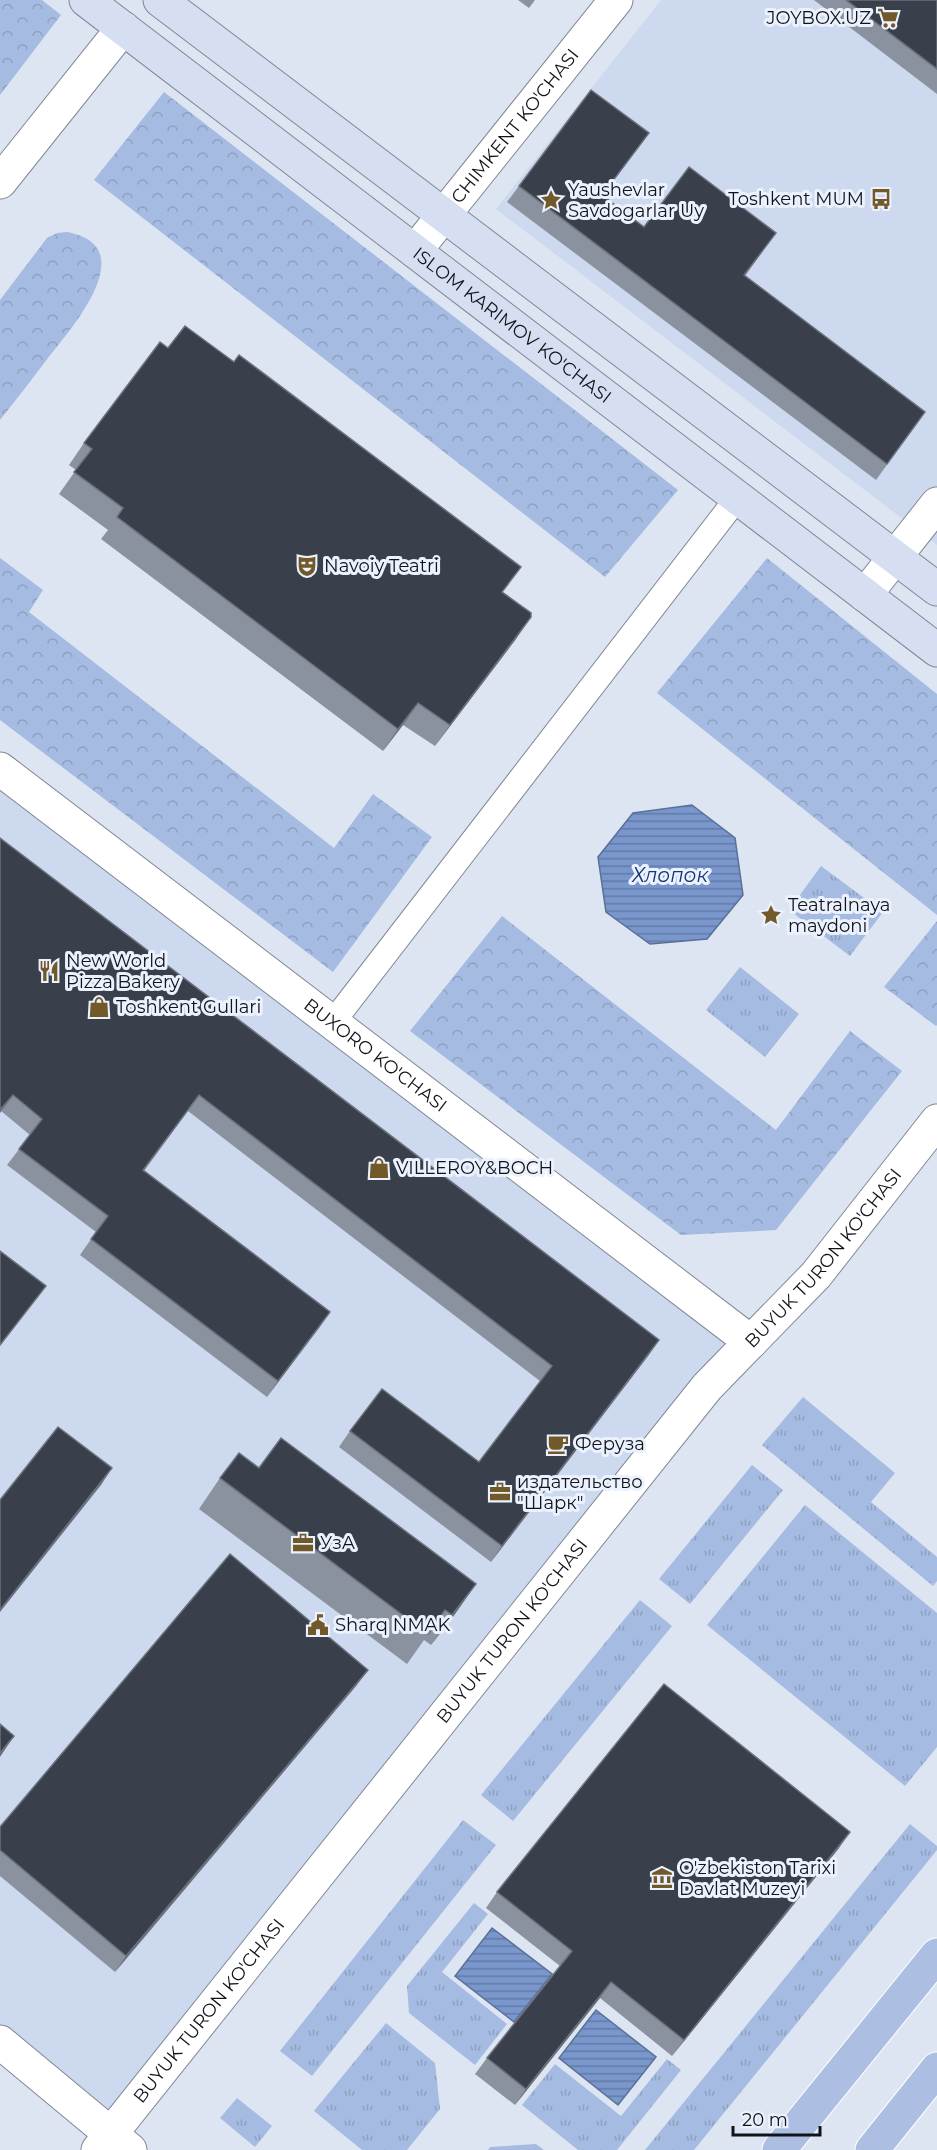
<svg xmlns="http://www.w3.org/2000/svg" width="937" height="2150" font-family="Montserrat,sans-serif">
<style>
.built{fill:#cdd9ee}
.grass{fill:url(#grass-tufts)}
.forest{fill:url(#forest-crowns)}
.water{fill:url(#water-rules);stroke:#5a7096;stroke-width:1.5}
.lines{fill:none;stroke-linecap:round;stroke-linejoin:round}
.pedestrian-casing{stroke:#808895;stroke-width:26}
.minor-casing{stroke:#808895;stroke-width:35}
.secondary-casing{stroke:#808895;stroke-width:35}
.primary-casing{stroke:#fff;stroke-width:35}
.pedestrian{stroke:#fff;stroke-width:24}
.minor{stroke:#fff;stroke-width:33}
.secondary{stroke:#d5dff1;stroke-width:33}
.primary{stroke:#acbfe2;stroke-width:33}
.wall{fill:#8b929f}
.shaded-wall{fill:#6a717d}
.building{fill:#393f4b;stroke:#6a717d;stroke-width:1.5}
.labels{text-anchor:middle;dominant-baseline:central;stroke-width:6;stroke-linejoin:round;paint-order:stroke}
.poi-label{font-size:18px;fill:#111419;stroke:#ebf2fe;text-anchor:start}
.street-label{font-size:18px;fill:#111419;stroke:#ebf2fe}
.water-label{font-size:20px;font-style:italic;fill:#163777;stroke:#ebf2fe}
</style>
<defs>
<pattern id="grass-tufts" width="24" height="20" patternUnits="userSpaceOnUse" patternTransform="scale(1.5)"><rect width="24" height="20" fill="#a5bbe2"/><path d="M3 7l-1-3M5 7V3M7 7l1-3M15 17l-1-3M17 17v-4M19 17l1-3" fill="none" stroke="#8da0c1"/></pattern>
<pattern id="forest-crowns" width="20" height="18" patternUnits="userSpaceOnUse" patternTransform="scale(1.5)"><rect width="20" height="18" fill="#a5bbe2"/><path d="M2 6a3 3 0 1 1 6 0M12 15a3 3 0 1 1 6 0" fill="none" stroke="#8da0c1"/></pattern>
<pattern id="water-rules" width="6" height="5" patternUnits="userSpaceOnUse" patternTransform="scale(1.5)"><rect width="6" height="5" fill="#7997cc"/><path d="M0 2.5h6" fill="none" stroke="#627aa5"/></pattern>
</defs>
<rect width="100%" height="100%" fill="#dde5f3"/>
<g class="built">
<polygon points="661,0 937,0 937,545 496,209"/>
<polygon points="0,769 751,1342 110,2134 0,2042"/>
</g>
<g class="grass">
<polygon points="821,866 883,912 850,956 789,910"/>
<polygon points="740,967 799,1014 765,1057 706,1010"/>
<polygon points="803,1397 895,1473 871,1502 937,1557 937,1581 933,1586 762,1445"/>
<polygon points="752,1465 783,1490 690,1604 659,1579"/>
<polygon points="805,1505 937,1613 937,1747 905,1786 707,1625"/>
<polygon points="640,1600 672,1626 513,1821 481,1795"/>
<polygon points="463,1820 496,1845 312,2076 280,2051"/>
<polygon points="910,1824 937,1846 937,1850 694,2150 645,2150"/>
<polygon points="474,1903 488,1914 442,1972 507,2024 475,2065 409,2013 407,1986"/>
<polygon points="386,2023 435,2063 440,2109 407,2150 362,2150 314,2111"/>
<polygon points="667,2059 681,2070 617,2150 578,2150 522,2105 555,2064 621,2116"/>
<polygon points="237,2098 272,2126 255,2147 220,2118"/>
<polygon points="536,2144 544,2150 488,2150 490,2147"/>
</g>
<g class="forest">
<polygon points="0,0 42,0 61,15 0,95"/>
<polygon points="164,92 678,490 605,577 94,180"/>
<path d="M67,232c77,14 4,97 -19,126 -16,21 -32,42 -48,62v-120l47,-62 10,-5z"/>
<polygon points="0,558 43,590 29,612 334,848 373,794 432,837 333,972 0,720"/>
<polygon points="767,558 937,694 937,915 657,693"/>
<polygon points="502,916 776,1130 850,1031 902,1071 776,1230 681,1235 410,1031"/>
<polygon points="937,921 937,1025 936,1026 884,987"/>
</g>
<g class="water">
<polygon points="692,805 735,838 743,895 707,939 650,944 606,912 598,857 633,813"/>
<polygon points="492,1928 552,1974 514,2022 455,1976"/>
<polygon points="596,2010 656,2057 618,2105 559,2058"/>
</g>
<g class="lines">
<defs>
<polyline id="pedestrian" points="333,1022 738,497"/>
<g id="minor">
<polyline points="0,182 123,28"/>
<path id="s1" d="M415,251l201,-251"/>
<polyline points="865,595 937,504"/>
<path id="s2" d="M0,769l751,573"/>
<polyline points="0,2042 130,2150"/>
<path id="s3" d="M98,2150l609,-763 109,-112 121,-154"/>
</g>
<g id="secondary">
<path id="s4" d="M86,0l851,650"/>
<polyline points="160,0 937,589"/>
</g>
<g id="primary">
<polyline points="779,2150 937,1955"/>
<polyline points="872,2150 937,2069"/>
</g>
</defs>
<use href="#pedestrian" class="pedestrian-casing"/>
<use href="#minor" class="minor-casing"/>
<use href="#secondary" class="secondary-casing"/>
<use href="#primary" class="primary-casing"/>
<use href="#pedestrian" class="pedestrian"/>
<use href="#minor" class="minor"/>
<use href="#secondary" class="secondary"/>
<use href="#primary" class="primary"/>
</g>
<g class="wall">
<polygon points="518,0 535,0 529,8"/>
<polygon points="814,0 937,0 937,94"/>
<polygon points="649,133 603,195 644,227 776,233 745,276 925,412 876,480 507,202 519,186"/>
<polygon points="84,443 503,592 516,639 435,746 403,725 383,751 101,539 108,530 59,494 76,470 69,465"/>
<polygon points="71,893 659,1340 648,1356 491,1562 339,1447 350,1431 479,1462 540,1381 188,1111 144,1171 330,1312 267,1397 80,1255 96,1232 7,1165 30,1135 1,1111"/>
<polygon points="259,1468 476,1584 455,1614 431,1645 424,1640 407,1664 199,1509 220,1478"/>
<polygon points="368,1670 356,1686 115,1972 0,1876 0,1827"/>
<polygon points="839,1848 672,2056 600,1998 515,2105 475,2074 487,2058 560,1966 486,1908 497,1892"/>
</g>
<g class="shaded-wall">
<polygon points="649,133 637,149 591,211 602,195"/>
<polygon points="531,617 516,639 435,746 450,725"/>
<polygon points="418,703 403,725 383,751 398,729"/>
<polygon points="13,1095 0,1113 0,1110"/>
<polygon points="330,1312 319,1328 267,1397 278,1381"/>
<polygon points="659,1340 648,1356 491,1562 502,1546"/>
<polygon points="112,1468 101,1485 0,1612 0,1610"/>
<polygon points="476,1584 455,1614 431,1645 452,1615"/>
<polygon points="368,1670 356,1686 115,1972 126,1956"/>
<polygon points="14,1736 0,1757 0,1753"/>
<polygon points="850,1832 839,1848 672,2056 684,2040"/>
<polygon points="611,1982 600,1998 515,2105 526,2089"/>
</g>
<g class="building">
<polygon points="846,0 937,0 937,69"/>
<polygon points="591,90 649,133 602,195 644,227 689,167 776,233 744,275 925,412 887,464 519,186"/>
<polygon points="185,326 234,362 239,355 521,567 502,592 531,613 531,617 450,725 418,703 398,729 117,517 123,508 74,472 92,449 84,443 160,342 168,348"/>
<polygon points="0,838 659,1340 502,1546 350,1431 382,1389 479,1462 552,1366 199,1095 143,1170 330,1312 278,1381 91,1239 108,1216 19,1149 42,1119 13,1095 0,1110"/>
<polygon points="0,1251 46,1286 0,1345"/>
<polygon points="58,1427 112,1468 0,1610 0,1500"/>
<polygon points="281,1438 476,1584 452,1615 445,1610 428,1634 220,1478 239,1453 259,1468"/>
<polygon points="230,1554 368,1670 126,1956 0,1850 0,1827"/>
<polygon points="664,1684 850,1832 684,2040 611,1982 526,2089 487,2058 572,1951 497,1892"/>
<polygon points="0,1724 14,1736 0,1753"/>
</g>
<defs>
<symbol id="supermarket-bare" viewBox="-9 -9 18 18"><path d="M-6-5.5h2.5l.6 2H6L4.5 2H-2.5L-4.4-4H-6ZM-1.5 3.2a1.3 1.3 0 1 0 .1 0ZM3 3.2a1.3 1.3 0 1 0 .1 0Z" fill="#72592a" stroke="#ebf2fe" stroke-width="2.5" paint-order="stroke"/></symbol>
<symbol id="bus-bare" viewBox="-9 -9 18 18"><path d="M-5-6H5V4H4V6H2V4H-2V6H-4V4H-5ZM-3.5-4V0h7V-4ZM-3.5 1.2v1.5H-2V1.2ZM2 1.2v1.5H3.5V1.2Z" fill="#72592a" stroke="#ebf2fe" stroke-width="2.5" paint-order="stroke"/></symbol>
<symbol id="sight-bare" viewBox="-9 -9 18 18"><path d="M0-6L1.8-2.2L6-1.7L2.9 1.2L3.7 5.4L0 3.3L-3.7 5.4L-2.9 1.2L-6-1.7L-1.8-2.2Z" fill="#72592a" stroke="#ebf2fe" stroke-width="2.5" paint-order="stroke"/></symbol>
<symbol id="theatre-bare" viewBox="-9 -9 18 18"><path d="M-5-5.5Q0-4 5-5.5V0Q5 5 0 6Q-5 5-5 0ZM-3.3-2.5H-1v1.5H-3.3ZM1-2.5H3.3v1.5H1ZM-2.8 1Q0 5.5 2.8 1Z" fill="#72592a" stroke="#ebf2fe" stroke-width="2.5" paint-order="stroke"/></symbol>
<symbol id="restaurant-bare" viewBox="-9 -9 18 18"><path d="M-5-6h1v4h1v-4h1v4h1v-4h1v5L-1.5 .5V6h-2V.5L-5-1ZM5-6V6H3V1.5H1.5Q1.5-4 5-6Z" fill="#72592a" stroke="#ebf2fe" stroke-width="2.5" paint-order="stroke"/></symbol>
<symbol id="shop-bare" viewBox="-9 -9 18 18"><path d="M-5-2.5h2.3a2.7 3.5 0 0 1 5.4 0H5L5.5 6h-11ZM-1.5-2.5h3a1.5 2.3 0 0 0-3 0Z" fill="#72592a" stroke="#ebf2fe" stroke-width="2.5" paint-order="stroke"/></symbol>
<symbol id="cafe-bare" viewBox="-9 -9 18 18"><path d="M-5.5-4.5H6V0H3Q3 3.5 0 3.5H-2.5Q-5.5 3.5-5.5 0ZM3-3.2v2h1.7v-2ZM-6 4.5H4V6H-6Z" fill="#72592a" stroke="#ebf2fe" stroke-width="2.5" paint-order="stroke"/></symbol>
<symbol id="office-bare" viewBox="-9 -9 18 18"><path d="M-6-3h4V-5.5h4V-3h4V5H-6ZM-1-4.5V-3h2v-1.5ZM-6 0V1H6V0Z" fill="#72592a" stroke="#ebf2fe" stroke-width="2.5" paint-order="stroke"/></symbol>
<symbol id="civic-bare" viewBox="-9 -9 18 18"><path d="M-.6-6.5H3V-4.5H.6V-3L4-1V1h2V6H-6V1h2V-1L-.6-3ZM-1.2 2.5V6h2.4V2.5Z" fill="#72592a" stroke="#ebf2fe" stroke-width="2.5" paint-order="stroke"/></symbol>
<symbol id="museum-bare" viewBox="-9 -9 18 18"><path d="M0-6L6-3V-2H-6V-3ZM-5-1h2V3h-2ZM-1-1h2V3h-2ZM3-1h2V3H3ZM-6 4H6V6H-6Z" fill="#72592a" stroke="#ebf2fe" stroke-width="2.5" paint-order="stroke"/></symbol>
</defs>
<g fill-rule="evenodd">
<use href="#supermarket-bare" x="873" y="3" width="30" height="30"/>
<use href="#bus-bare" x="866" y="184" width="30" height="30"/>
<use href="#sight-bare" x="536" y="185" width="30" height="30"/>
<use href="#theatre-bare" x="292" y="551" width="30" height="30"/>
<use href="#sight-bare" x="756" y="900" width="30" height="30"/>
<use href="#restaurant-bare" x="34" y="956" width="30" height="30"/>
<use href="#shop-bare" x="84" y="992" width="30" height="30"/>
<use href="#shop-bare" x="364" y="1153" width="30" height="30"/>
<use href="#cafe-bare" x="543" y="1429" width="30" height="30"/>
<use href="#office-bare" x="485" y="1477" width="30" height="30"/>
<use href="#office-bare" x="288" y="1528" width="30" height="30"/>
<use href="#civic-bare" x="303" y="1610" width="30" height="30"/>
<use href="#museum-bare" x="647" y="1863" width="30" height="30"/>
</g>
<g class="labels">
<g class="poi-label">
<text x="871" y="18" text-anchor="end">JOYBOX.UZ</text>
<text x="568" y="190">Yaushevlar<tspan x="568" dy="21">Savdogarlar Uy</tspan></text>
<text x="864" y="199" text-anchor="end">Toshkent MUM</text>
<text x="324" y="566">Navoiy Teatri</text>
<text x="788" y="905">Teatralnaya<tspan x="788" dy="21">maydoni</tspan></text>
<text x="66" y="961">New World<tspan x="66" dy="21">Pizza Bakery</tspan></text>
<text x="116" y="1007">Toshkent Gullari</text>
<text x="396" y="1168">VILLEROY&amp;BOCH</text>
<text x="575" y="1444">Феруза</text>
<text x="517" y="1482">издательство<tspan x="517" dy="21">"Шарк"</tspan></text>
<text x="320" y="1543">УзА</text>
<text x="335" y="1625">Sharq NMAK</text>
<text x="679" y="1868">O'zbekiston Tarixi<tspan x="679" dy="21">Davlat Muzeyi</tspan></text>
</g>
<g class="street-label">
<text stroke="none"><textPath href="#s1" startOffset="160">CHIMKENT KO'CHASI</textPath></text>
<text stroke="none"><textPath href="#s4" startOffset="536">ISLOM KARIMOV KO'CHASI</textPath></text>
<text stroke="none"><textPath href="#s2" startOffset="472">BUXORO KO'CHASI</textPath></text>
<text stroke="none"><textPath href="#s3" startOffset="1150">BUYUK TURON KO'CHASI</textPath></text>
<text stroke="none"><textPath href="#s3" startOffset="664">BUYUK TURON KO'CHASI</textPath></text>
<text stroke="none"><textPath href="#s3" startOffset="178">BUYUK TURON KO'CHASI</textPath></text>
</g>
<g class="water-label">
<text x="670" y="875">Хлопок</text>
</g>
</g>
<path d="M733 2126v9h87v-9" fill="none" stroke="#111419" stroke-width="3"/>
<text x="742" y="2126" font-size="18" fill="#111419" stroke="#ebf2fe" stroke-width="4.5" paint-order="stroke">20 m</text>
</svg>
